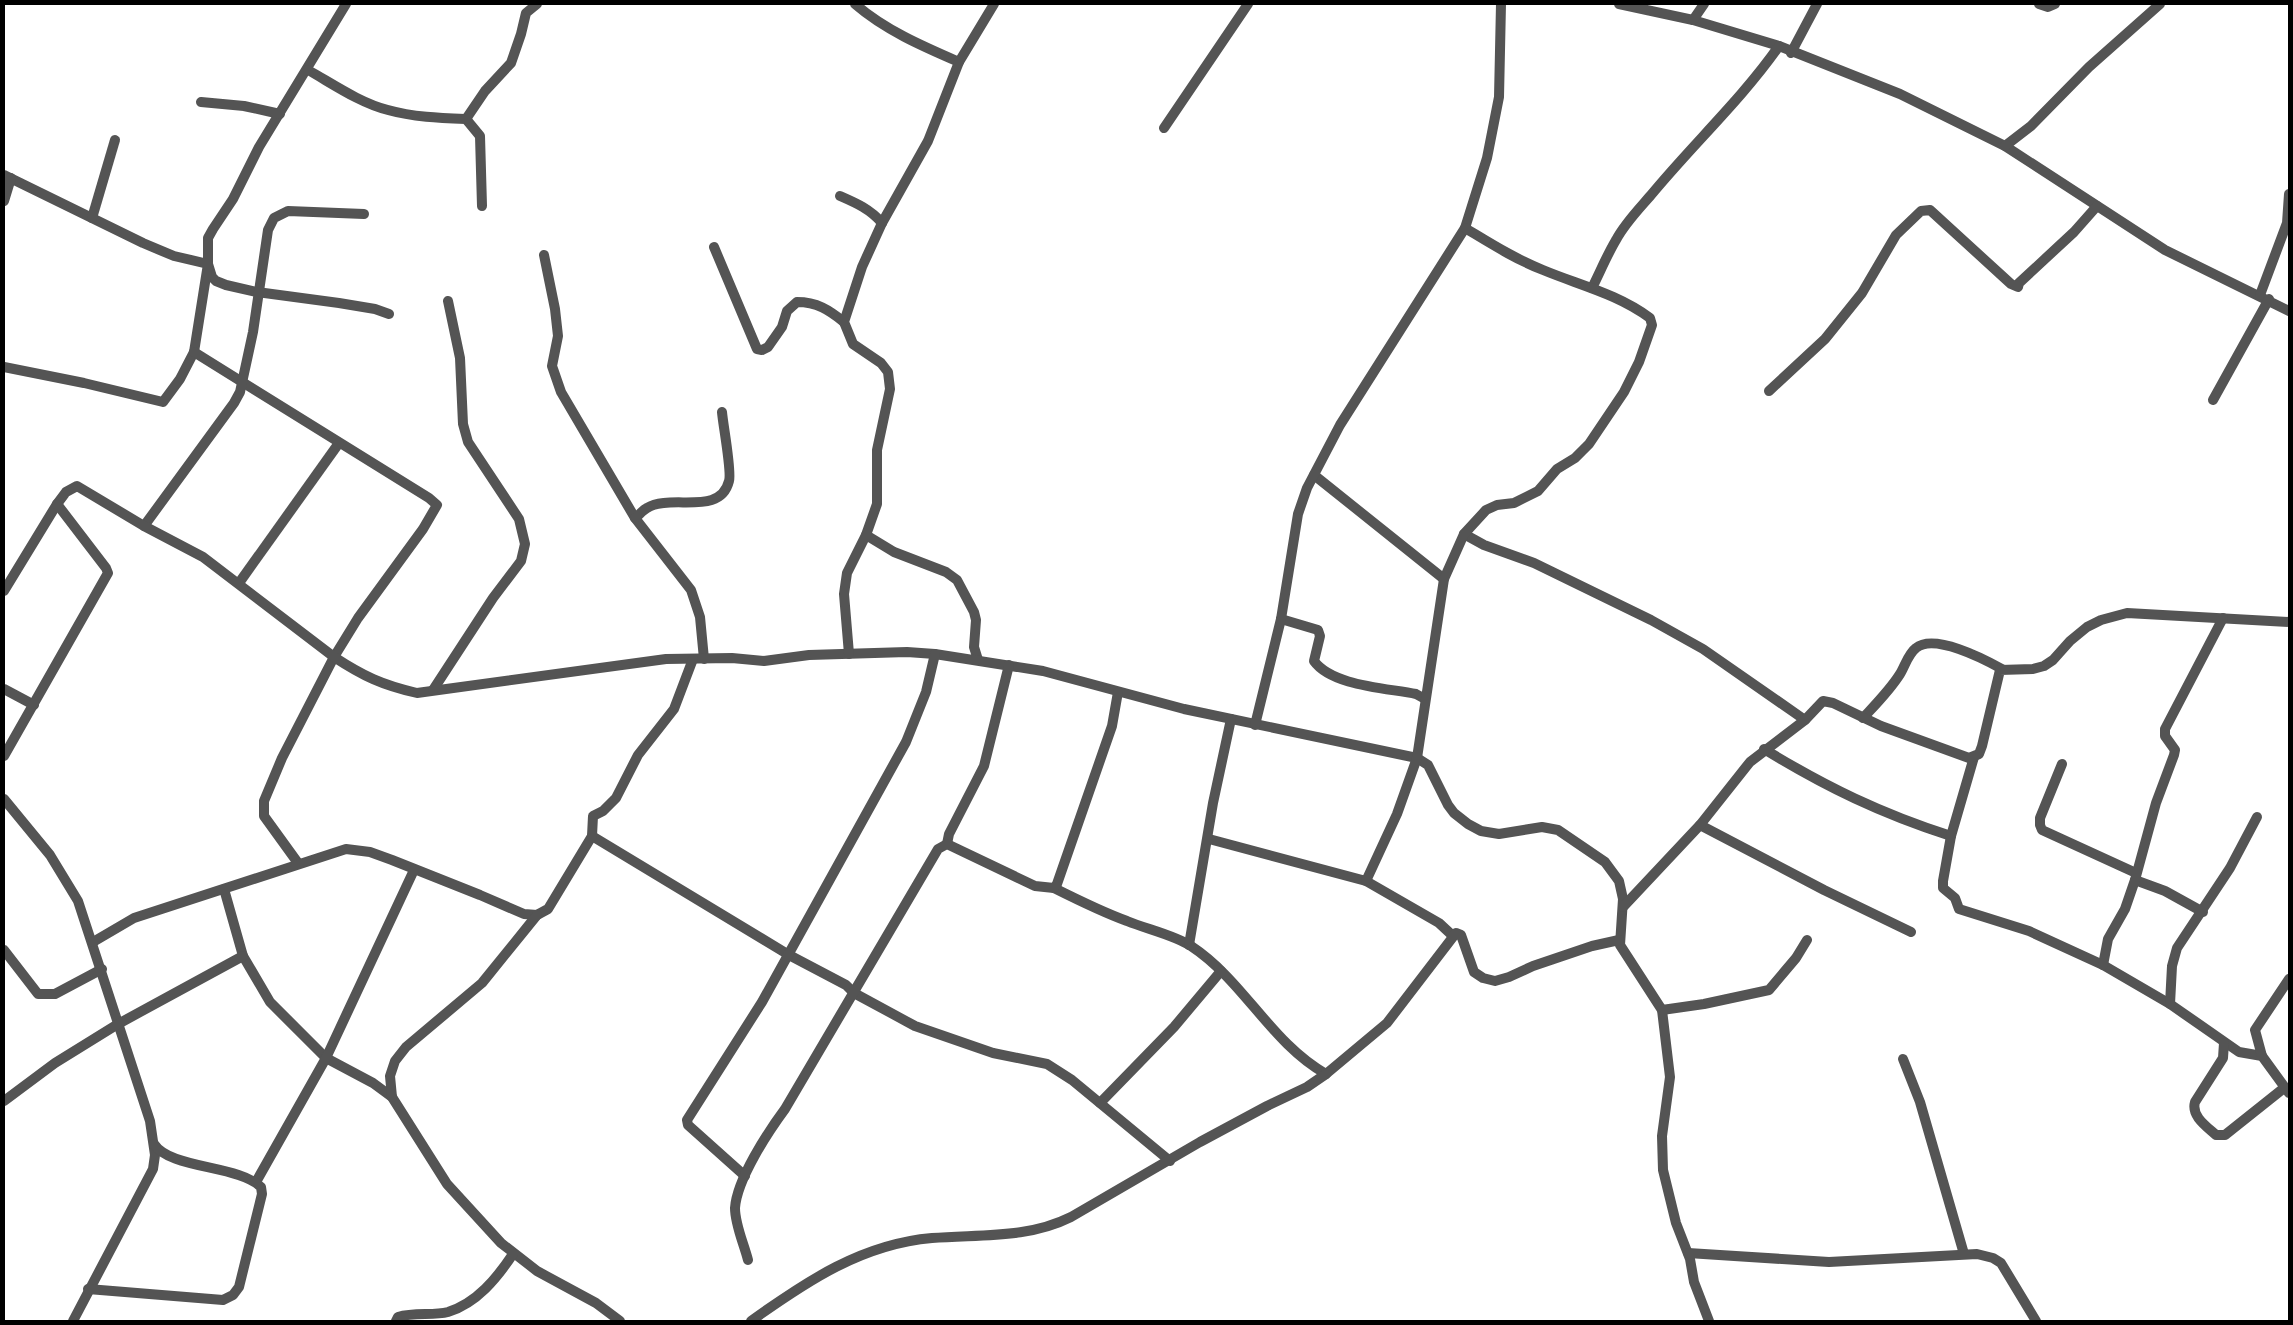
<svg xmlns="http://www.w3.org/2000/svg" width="2293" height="1325" font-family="Arial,sans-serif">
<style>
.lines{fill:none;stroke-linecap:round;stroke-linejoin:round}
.minor{stroke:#545454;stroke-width:10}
</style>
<rect width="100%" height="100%" fill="#fff"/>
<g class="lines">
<g class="minor">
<polyline points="346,4 259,147 233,199 213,229 208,238 208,264 212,277 216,281 226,285 257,292 339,303 375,309 389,314"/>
<path d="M855,4c30,26 67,42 104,58"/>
<polyline points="1619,4 1693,20 1779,46 1900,94 2005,146 2165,250 2289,311"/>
<polyline points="2039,4 2048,7 2055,4"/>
<polyline points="1693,20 1704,4"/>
<polyline points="1791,53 1817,4"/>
<path d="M308,70c25,14 52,33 80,40 25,7 52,8 78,9l14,17 2,70"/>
<polyline points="201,102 244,106 280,114"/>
<polyline points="466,119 485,91 511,63 521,34 526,13 537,4"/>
<polyline points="1164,128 1248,4"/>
<polyline points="2005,146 2031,126 2089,67 2160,4"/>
<polyline points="4,175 143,243 174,256 208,264 194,352 180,379 163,402 84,383 4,367"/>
<path d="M840,196c16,7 30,13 42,27"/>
<polyline points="4,201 11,178"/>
<polyline points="92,218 115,140"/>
<path d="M714,247l43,102 5,1 6,-3 14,-20 5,-16 10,-9c20,0 32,8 47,20"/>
<polyline points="544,255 555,309 558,336 552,366 561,392 635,518 691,590 700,617 704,659"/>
<path d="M1592,288c8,-16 15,-33 24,-48 9,-17 23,-31 35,-45 42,-51 90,-95 128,-149"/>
<polyline points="2260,295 2287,223 2289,194"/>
<polyline points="194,352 429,498 437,505 423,529 358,618 334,657 282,758 264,801 264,816 298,863"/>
<polyline points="1769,391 1825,339 1862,293 1896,235 1921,211 1930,210 2011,284 2018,287 2019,283 2074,232 2097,206"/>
<polyline points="2213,400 2269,299"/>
<polyline points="1314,475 1444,579"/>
<path d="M635,518c4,-3 8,-8 12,-10 24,-15 73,9 82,-27 3,-9 -6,-56 -7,-69"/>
<polyline points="144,526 234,403 240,392 253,332 268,230 274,218 288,211 364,214"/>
<polyline points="1464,534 1484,545 1534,563 1651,620 1703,649 1805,720"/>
<polyline points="866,535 894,552 946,572 957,580 974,612 976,620 974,647 978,660"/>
<polyline points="239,583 339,443"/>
<path d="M4,591l53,-87 9,-12 11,-6 67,40 59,31 131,100c29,19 48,28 83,36l249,-34 66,-1 32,3 45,-6 98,-3 28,2 108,17 141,38 233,49 11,7 20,40 6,8 14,11 13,7 18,3 43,-7 16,3 47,32 14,19 4,18 -3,46 42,65 8,67 -8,59 1,34 13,53 14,36 4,23 15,39"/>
<path d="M1281,619l37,11 2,6 -6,25c18,25 73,27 102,33l9,5"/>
<polyline points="849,654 844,594 847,573 866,535 877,504 877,450 890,389 888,372 881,363 853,344 844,322 862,267 882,223 928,141 959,62 994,4"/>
<polyline points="4,689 34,705"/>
<polyline points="433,690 493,598 521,561 525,544 519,519 468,442 463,424 460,358 448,301"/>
<path d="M1863,718c13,-14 27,-28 37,-44 5,-8 8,-20 16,-26 18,-15 68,11 86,21"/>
<polyline points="1255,725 1281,619 1298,514 1307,488 1340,425 1465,228 1487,158 1499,97 1501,4"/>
<path d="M1764,749c62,38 118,65 187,87"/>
<polyline points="4,756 108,573 106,568 57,504"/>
<polyline points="1974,757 1951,836 1943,881 1943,888 1955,898 1959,909 2029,931 2103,965 2170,1004 2239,1052 2262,1056 2289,1093"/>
<polyline points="2062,764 2040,818 2040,825 2042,830 2136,873"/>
<polyline points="4,799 50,855 78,901 150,1121 155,1155 153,1169 73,1321"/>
<polyline points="1700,825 1824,890 1911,932"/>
<polyline points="592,836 789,955 846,985 854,993 915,1026 993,1053 1047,1064 1072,1080 1170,1161"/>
<polyline points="1209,839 1366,881 1439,923 1453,936"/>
<polyline points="947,844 949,834 984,766 1009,665"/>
<polyline points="2135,880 2165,891 2203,912"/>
<path d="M1366,881l31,-67 20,-56 27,-179 20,-45 22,-24 11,-5 17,-2 24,-12 19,-22 18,-11 14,-14 35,-52 15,-30 13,-37 -2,-7c-32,-24 -71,-33 -107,-48 -28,-11 -53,-27 -78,-42"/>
<path d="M1054,888c24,12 48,24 73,33 19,8 47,14 64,25 53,35 80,97 135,128"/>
<polyline points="224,889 243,956 270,1002 326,1058 373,1083 392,1097 447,1184 501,1243 537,1271 596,1303 620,1321"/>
<polyline points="1623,907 1700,825 1750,762 1805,720 1823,701 1833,703 1881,726 1969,758 1979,754 1982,746 2000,670 2033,669 2044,666 2053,660 2070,641 2087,627 2101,620 2127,613 2289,622"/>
<polyline points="93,942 134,918 346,849 370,852 392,860 480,895 524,914 537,915 548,909 592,836 593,816 603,811 616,798 638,755 674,709 693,659"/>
<polyline points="1189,945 1213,803 1231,719"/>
<polyline points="4,950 38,994 55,994 102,969"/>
<polyline points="2103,965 2108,939 2125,909 2135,880 2156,803 2174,755 2175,750 2165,736 2165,729 2223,618"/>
<polyline points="2170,1004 2172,966 2177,948 2230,868 2257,817"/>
<polyline points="1662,1010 1704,1004 1769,990 1796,958 1807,940"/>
<path d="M2224,1043l-1,15 -28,44c-4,14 11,24 21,33h9l59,-47"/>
<polyline points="2262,1056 2255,1030 2289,979"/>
<polyline points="1903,1059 1920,1102 1964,1254"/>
<polyline points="392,1097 390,1076 395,1061 406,1047 482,983 537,915"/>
<polyline points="4,1101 55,1063 118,1024 243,956"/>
<polyline points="1100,1103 1174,1027 1221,971"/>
<polyline points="745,1176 688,1125 687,1120 762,1002 906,742 926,692 935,654"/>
<polyline points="256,1182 326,1058 414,870"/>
<polyline points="1688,1253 1829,1262 1977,1254 1993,1258 2001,1263 2036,1321"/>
<path d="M748,1260c-4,-16 -13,-35 -13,-52 2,-29 33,-76 50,-99l153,-260 9,-5 88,42 19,2 3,-4 55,-158 6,-34"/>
<path d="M88,1289l135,11 10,-5 6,-8 23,-93 -1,-7c-23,-22 -91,-18 -107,-43"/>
<path d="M396,1321l2,-4c17,-5 35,-1 50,-5 29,-9 49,-34 65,-58"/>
<path d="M751,1321c56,-40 111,-77 181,-83 48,-4 95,1 139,-21l129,-75 67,-36 40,-19 19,-13 61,-51 69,-90 5,2 13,37 9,6 12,3 14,-4 24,-11 59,-20 27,-6"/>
</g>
</g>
<rect width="2293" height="1325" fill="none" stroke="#000000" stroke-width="10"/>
</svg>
